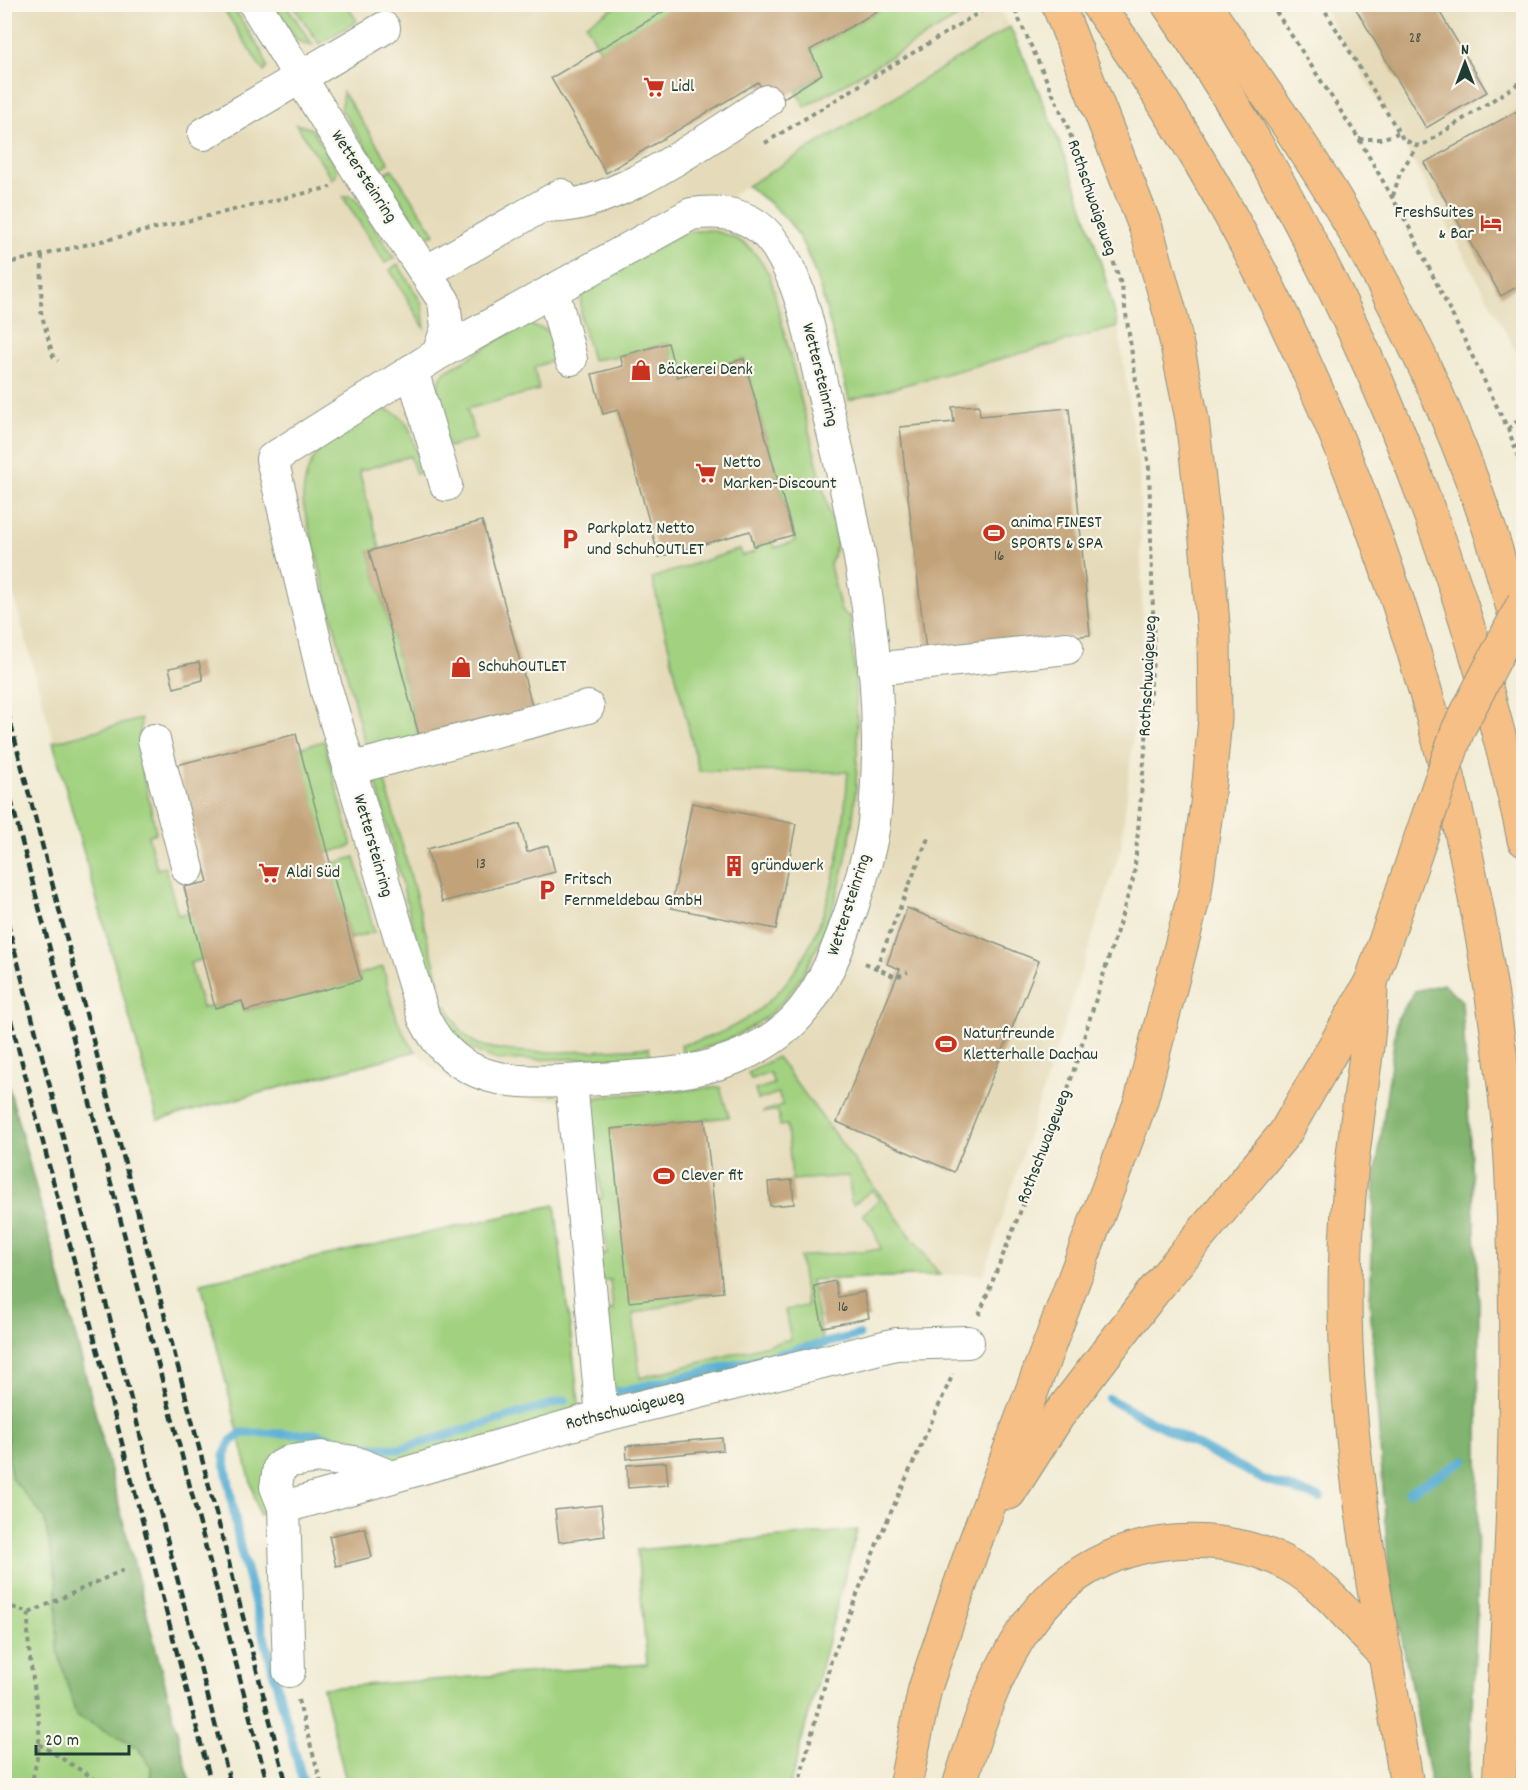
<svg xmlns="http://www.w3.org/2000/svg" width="1528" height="1790" font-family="Dekko,sans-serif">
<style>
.built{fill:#e5dbba}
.green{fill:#a2d280;stroke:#60885a;stroke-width:1.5}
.forest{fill:#81b46e;stroke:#507851;stroke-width:1.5}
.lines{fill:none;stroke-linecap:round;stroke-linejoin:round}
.stream{stroke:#58afd4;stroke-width:9}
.building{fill:#c2a278}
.minor-casing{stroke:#889484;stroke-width:34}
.highway-casing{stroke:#889484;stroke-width:35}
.path{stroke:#889484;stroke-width:4;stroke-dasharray:4.5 4.5;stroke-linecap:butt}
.minor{stroke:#fff;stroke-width:32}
.highway{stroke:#f5bf86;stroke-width:33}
.rail{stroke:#1f3d34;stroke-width:4.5;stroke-dasharray:9 4.5;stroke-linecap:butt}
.highway-bridge-casing{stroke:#889484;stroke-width:35;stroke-linecap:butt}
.highway-bridge{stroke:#f5bf86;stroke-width:33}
.labels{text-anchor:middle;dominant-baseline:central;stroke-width:4.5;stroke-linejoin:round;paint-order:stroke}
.number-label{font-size:15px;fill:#485645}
.poi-label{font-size:18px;fill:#1f3d34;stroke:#fbf7ec;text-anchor:start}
.street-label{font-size:18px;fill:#1f3d34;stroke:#fbf7ec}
</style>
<rect width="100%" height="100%" fill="#fbf7ec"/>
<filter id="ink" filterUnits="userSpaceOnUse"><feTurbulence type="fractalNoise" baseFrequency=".0167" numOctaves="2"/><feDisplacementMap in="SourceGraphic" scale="12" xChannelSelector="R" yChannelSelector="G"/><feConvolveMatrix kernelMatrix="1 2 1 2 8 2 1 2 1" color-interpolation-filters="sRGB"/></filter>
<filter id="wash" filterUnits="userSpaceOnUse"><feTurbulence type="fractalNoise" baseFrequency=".008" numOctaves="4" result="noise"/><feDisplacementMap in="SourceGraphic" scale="24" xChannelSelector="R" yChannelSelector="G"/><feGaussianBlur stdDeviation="1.35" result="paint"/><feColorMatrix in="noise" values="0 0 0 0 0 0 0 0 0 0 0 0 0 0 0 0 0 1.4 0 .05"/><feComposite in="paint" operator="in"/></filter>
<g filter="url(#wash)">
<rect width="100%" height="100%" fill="#f2ecd5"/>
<g class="built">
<polygon points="4,5 997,5 1010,27 732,195 789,293 822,405 1118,327 1139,466 1143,645 1121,848 984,1274 811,1280 824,1348 611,1401 579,1098 545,1100 496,1098 458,1086 432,1068 416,1051 158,1120 5,565"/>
<polygon points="1321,5 1523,5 1524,348 1517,353 1398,133"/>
</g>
<g class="green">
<polygon points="221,5 232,5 263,54 267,67 264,72"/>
<polygon points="274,5 286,5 313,45 297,41"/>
<polygon points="293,5 351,5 348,7 357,21 319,44"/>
<polygon points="619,5 676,5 600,50 586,24"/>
<polygon points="878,5 979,5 805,107 796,91 822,74 810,50 881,9"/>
<path d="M1010,27c45,97 83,195 108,300l-269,73c-12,-46 -30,-138 -57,-174 -12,-16 -29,-28 -45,-40z"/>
<polygon points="343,92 389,163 380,169 341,109"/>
<polygon points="296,124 312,129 337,169 336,176 332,179"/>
<polygon points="392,169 435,234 429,236 420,230 383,174"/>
<polygon points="349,196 356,199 394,258 385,263 343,197"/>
<path d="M710,230c34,8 43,17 60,46l67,267 -7,22 11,46 9,6c9,104 16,197 -20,298 -28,79 -63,119 -147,139l-2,-9c133,-28 159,-155 167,-273l-149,-1 -47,-193 88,-29 2,7 13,-4 -1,-6 18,-5 3,7 20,-7 -51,-182 -67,18 -9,-34 -48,13 -28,4 -11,-41v-26l7,-7 96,-54z"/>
<polygon points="398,264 422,304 425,329 390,270"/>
<path d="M525,324l22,6 14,26 -27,12 5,22 -72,19 9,30 -28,8c-6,-22 -20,-56 -3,-75z"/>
<path d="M380,409c34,3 34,37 41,64l-5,1 -6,-18 -51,15 21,77 -11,3 52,192 -53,13 -65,-252c0,-59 33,-67 77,-95z"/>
<path d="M141,719l-2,35 17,79 -8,3 9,33 8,-2 13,48 13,-3 12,47 -13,4 12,45 13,-3 1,3 26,-7 3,10 115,-31 -1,-6 24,-7c8,30 12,61 33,84l-258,69 -105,-378z"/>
<polygon points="324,741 352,846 327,853 299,748"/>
<polygon points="381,767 439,981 428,985 373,770"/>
<polygon points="355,857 374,932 350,939 330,864"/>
<path d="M447,1006c7,13 13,28 27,36 34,18 133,7 175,6l2,10 -153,2c-30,-9 -48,-25 -63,-52z"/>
<polygon points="777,1057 940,1275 811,1280 824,1348 629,1396 625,1391 612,1386 605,1311 613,1310 610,1280 601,1280 599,1254 607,1254 604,1223 595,1223 593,1199 602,1198 598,1168 590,1168 587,1145 595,1144 593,1117 584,1117 584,1105 598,1097 720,1087 729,1117 611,1129 717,1292 633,1314 640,1378 791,1339 785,1310 807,1306 800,1257 881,1249 873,1228 863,1214 879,1200 872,1190 854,1204 851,1201 849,1176 792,1180 787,1125 780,1126 778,1111 762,1112 783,1105 778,1093 758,1100 755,1090 774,1084 770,1073 751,1079 748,1073"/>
<polygon points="555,1205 580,1411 396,1465 287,1449 270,1510 259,1515 201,1283"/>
<polygon points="4,1409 11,1477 44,1517 57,1582 57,1648 76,1715 138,1748 151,1766 150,1785 5,1785"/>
<polygon points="857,1530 790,1785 347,1785 323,1688 647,1664 637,1550"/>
</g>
<g class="forest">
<polygon points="1443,984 1462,1001 1479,1302 1477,1615 1468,1786 1431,1785 1389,1575 1370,1303 1375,1180 1397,1019 1415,991"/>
<polygon points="5,1073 67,1303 191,1785 151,1785 151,1766 138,1748 76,1715 57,1648 57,1582 44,1517 11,1477 4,1409"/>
</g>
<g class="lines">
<g class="stream">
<polyline points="619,1392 859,1335"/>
<polyline points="1109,1399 1264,1480 1320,1498"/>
<polyline points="1409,1492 1465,1460"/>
<polyline points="304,1786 240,1547 224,1456 231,1441 242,1433 318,1434 348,1445 400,1449 565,1400"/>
</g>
</g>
<g id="blocks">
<g class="building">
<polygon points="676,4 878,4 881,9 810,50 822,74 771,106 758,82 606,173 551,78"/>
<polygon points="1353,4 1435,4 1487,92 1426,128"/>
<polygon points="1524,107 1524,283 1501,296 1424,163"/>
<polygon points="668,343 677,377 744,359 793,535 754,546 750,531 659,557 618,410 603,414 592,374 623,366 620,356"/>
<polygon points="979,405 980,416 1069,408 1090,635 926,651 900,427 954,422 952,407"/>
<polygon points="482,521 533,709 420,739 369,551"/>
<polygon points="199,662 203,680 174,688 169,668"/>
<polygon points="296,734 361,980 245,1011 242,1001 215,1008 184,887 208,882 177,765"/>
<polygon points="692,803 796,824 776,929 671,908"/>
<polygon points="520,824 527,852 548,845 555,872 442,902 427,849"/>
<polygon points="907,908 1039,961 954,1172 837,1122 900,969 887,964"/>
<polygon points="705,1119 723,1292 629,1302 611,1129"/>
<polygon points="792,1180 794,1204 770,1206 768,1182"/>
<polygon points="835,1281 838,1297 864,1292 869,1318 823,1327 814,1286"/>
<polygon points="722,1438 723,1450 627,1459 626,1446"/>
<polygon points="666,1462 668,1485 628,1488 627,1465"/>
<polygon points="601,1505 605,1536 559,1542 555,1510"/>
<polygon points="365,1528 372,1557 336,1566 329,1536"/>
</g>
</g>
</g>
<g filter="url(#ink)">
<use href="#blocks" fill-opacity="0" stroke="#889484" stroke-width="1.5"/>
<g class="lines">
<defs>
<g id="minor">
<path d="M255,4l108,175 81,122 3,27 -9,26 -166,105 55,233 97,326c33,68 91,66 158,62 73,-5 148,-3 206,-54 26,-23 42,-58 54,-90 11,-29 29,-84 32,-114 15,-141 -14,-283 -48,-418 -13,-52 -20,-112 -49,-157 -21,-32 -51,-38 -86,-33l-253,140"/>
<polyline points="204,134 384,28"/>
<path d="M544,206c67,7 166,-70 223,-105"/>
<polyline points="426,272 561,195"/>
<polyline points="553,290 571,359"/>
<polyline points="412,370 446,485"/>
<polyline points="874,669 1067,648"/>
<polyline points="154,740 188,869"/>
<polyline points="349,769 588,707"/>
<polyline points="571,1081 602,1416"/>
<polyline points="392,1477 284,1507 276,1487 279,1467 291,1461 321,1457 354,1462 392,1477 602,1416 896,1344 968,1342"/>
<polyline points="284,1507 289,1671"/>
</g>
<g id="highway">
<path d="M1097,4c235,328 369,716 411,1116 5,52 6,106 7,159 4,169 -7,337 -16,507"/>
<path d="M1168,4c142,207 249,439 317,680 14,52 29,104 39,156"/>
<path d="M1204,4c47,69 97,136 139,208 60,101 111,211 148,322 12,37 22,76 33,113"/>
<path d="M1371,982c0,50 -8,92 -14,140 -10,73 -14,149 -11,222 6,149 38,295 61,442"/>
<polyline points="1009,1493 1058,1416 1153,1292 1285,1133 1371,982 1398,904"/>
<polyline points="905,1786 925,1688 971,1553 1141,1101 1195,892 1207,804 1215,719 1214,636 1206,540 1192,419 1171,316 1147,231 1058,4"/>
<path d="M959,1786c36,-116 74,-230 214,-244 39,-3 84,4 118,24 41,24 62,59 95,90"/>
</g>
</defs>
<use href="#minor" class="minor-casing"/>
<use href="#highway" class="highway-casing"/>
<g class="path">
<polyline points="1271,4 1359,139 1409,227 1508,429 1524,471"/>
<polyline points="1321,4 1403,139 1417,146"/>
<polyline points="1359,139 1381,139 1398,133"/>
<polyline points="765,143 993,4"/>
<polyline points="1393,196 1400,173 1417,146 1426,143 1524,80"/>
<polyline points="42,256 41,312 53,356 58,361"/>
<polyline points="4,264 331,187"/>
<polyline points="1508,429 1524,415"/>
<polyline points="865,963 896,977 908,972"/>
<polyline points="876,968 928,838"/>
<polyline points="979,1315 1063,1105 1134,876 1154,648 1149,468 1122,287 1067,125 1012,4"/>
<polyline points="4,1604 29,1613 125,1569"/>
<path d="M29,1613c-5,44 12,87 10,131 -1,13 -5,28 -8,42"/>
<polyline points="298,1700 322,1786"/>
<polyline points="39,1744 106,1786"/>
<polyline points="798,1786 831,1661 878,1541 953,1374"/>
</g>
<use href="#minor" class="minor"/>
<use href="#highway" class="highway"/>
<g class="rail">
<polyline points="4,698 287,1786"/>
<polyline points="4,773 268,1786"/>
<polyline points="4,909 231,1786"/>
<polyline points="4,994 212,1786"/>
</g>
<defs>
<polyline id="highway-bridge" points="1398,904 1458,730 1524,602"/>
</defs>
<use href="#highway-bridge" class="highway-bridge-casing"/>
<use href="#highway-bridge" class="highway-bridge"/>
</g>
</g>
<defs>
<symbol id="supermarket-bare" viewBox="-9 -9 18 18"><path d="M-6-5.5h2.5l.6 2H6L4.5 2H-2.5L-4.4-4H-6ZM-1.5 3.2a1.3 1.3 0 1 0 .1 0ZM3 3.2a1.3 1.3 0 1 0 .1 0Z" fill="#c8321e" stroke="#fbf7ec" stroke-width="2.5" paint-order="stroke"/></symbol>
<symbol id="hotel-bare" viewBox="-9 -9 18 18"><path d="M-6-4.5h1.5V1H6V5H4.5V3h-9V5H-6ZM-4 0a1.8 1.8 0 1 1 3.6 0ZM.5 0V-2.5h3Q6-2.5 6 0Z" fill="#c8321e" stroke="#fbf7ec" stroke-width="2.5" paint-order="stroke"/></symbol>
<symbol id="shop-bare" viewBox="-9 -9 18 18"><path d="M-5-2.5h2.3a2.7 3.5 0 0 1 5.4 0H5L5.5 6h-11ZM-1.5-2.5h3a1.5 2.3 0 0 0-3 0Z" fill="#c8321e" stroke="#fbf7ec" stroke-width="2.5" paint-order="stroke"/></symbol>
<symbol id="stadium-bare" viewBox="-9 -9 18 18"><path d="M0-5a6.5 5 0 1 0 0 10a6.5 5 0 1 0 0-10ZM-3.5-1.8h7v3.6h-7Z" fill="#c8321e" stroke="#fbf7ec" stroke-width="2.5" paint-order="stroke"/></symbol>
<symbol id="parking-bare" viewBox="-9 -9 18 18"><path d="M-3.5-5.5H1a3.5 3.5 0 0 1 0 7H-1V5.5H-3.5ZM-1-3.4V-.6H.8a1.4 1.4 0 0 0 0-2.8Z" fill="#c8321e" stroke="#fbf7ec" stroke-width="2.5" paint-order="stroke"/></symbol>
<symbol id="building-bare" viewBox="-9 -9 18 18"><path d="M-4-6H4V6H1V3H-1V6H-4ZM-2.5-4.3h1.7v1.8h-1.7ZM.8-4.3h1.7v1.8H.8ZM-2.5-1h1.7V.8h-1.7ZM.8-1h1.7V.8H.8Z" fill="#c8321e" stroke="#fbf7ec" stroke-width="2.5" paint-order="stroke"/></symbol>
</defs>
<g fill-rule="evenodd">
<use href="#supermarket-bare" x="639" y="72" width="30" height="30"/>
<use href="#hotel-bare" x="1476" y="208" width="30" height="30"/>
<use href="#shop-bare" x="626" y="355" width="30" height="30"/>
<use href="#supermarket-bare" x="691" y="458" width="30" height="30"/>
<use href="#stadium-bare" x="979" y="518" width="30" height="30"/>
<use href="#parking-bare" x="555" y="524" width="30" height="30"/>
<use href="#shop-bare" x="446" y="652" width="30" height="30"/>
<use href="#building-bare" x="719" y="851" width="30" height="30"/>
<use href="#supermarket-bare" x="254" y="858" width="30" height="30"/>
<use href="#parking-bare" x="532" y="875" width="30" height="30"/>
<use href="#stadium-bare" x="931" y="1029" width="30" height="30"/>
<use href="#stadium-bare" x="649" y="1161" width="30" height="30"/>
</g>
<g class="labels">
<g class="number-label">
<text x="1415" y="39">28</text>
<text x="999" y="557">16</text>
<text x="481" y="865">13</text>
<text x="843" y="1308">16</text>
</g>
<g class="poi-label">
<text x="671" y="87">Lidl</text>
<text x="1474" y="213" text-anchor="end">FreshSuites<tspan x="1474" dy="21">&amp; Bar</tspan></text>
<text x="658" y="370">Bäckerei Denk</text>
<text x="723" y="463">Netto<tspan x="723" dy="21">Marken-Discount</tspan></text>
<text x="1011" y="523">anima FINEST<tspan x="1011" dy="21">SPORTS &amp; SPA</tspan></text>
<text x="587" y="529">Parkplatz Netto<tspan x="587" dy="21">und SchuhOUTLET</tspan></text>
<text x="478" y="667">SchuhOUTLET</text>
<text x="751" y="866">gründwerk</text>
<text x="286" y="873">Aldi Süd</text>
<text x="564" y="880">Fritsch<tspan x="564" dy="21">Fernmeldebau GmbH</tspan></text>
<text x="963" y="1034">Naturfreunde<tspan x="963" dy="21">Kletterhalle Dachau</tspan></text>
<text x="681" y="1176">Clever fit</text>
</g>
<g class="street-label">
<text transform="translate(363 177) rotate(57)">Wettersteinring</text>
<text transform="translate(1091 198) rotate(71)">Rothschwaigeweg</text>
<text transform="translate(819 375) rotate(76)">Wettersteinring</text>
<text transform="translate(1149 676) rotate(-87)">Rothschwaigeweg</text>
<text transform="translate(372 846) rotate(74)">Wettersteinring</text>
<text transform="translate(850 905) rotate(-72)">Wettersteinring</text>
<text transform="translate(1045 1147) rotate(-69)">Rothschwaigeweg</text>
<text transform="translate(625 1411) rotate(-14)">Rothschwaigeweg</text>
</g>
</g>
<rect width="1528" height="1790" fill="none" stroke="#fbf7ec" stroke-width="24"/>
<g transform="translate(1465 63)" stroke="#fbf7ec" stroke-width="4.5" paint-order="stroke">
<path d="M0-4.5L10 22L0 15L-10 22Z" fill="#1f3d34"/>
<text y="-9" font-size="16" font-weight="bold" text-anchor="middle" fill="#1f3d34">N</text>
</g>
<path d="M36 1745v9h93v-9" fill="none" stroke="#1f3d34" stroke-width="3"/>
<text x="45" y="1745" font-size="18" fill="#1f3d34" stroke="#fbf7ec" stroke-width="4.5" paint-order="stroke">20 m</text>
</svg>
